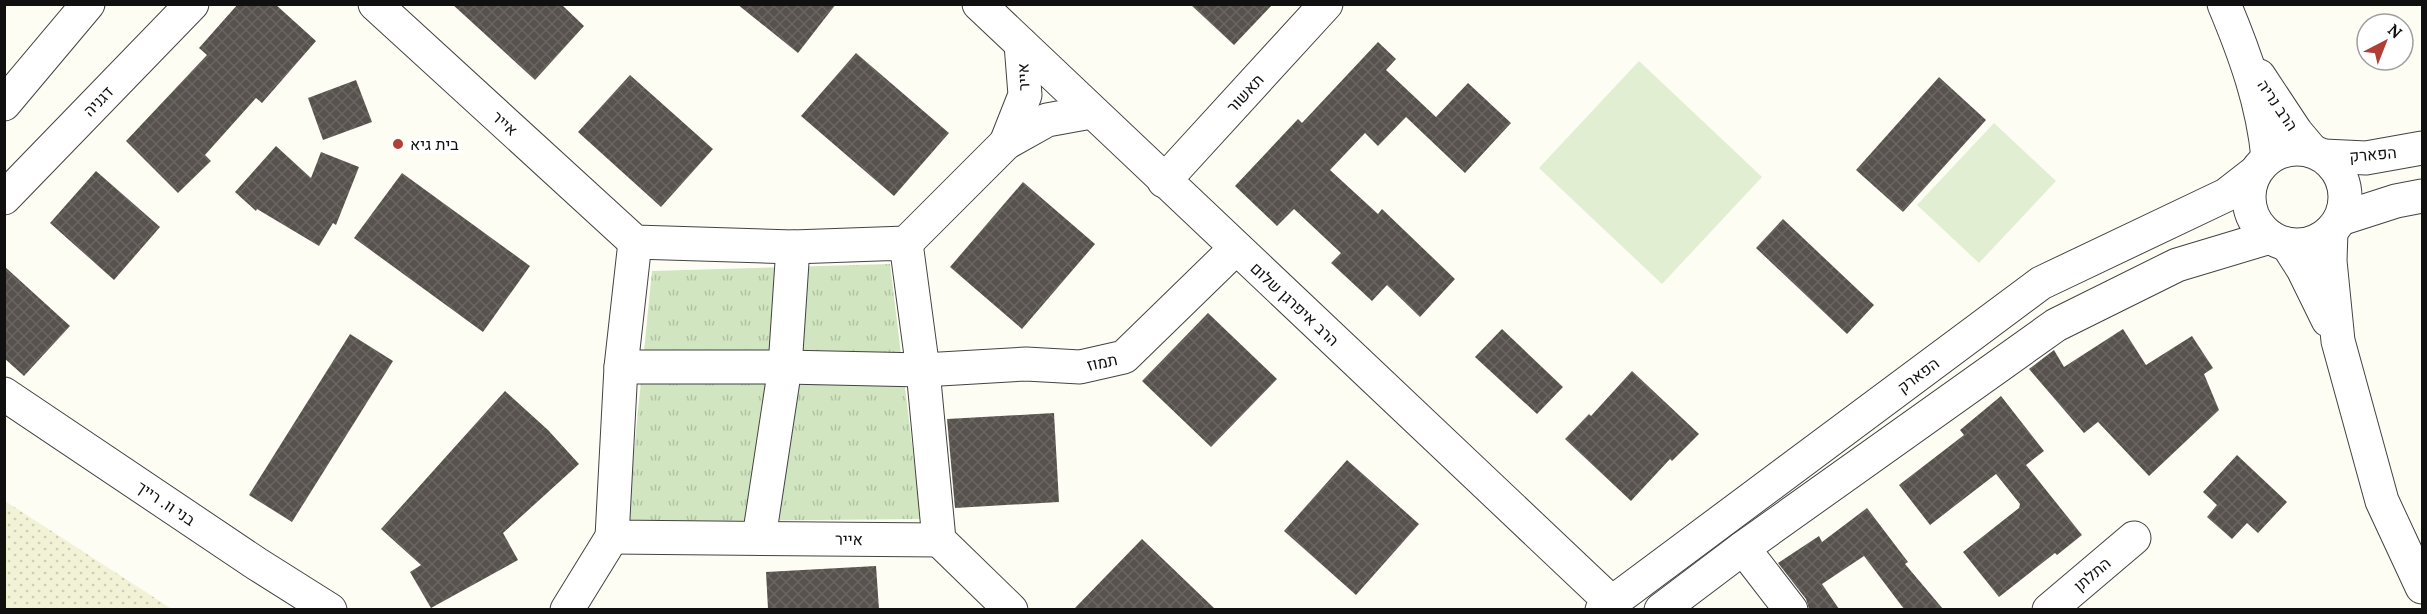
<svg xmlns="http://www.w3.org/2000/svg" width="2427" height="614" font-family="Lora,Heebo,serif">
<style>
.farmland{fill:url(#farmland-dots)}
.park{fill:url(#park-tufts)}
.pitch{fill:#e1eed1}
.building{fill:url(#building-cross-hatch)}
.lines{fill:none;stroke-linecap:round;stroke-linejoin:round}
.minor-casing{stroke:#434343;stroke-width:35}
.minor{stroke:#fff;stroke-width:33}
.poi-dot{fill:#b13e37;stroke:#fff;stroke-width:2}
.labels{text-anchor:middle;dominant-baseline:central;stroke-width:6;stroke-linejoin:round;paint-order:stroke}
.street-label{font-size:16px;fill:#101010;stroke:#fff}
.poi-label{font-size:16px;fill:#101010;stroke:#fff;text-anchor:start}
</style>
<defs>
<pattern id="farmland-dots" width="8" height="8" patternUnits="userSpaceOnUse" patternTransform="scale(1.5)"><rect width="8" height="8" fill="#f1f2d6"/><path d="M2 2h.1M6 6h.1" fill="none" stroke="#ceceb7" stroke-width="1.8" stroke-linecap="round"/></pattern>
<pattern id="park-tufts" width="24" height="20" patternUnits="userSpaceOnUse" patternTransform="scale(1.5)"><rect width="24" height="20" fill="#d0e5c0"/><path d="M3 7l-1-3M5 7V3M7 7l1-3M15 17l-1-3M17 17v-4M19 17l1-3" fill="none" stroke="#b2c3a4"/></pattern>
<pattern id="building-cross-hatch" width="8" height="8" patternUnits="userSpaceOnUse" patternTransform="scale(1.5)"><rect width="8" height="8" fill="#57524d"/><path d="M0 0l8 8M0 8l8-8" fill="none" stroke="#6a6662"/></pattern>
</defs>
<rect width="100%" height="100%" fill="#fefdf4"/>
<polygon class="farmland" points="4,501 5,501 172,609 5,609"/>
<polygon class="park" points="890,264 921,519 627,522 652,271"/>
<g class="pitch">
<polygon points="1639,61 1762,177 1662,284 1539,168"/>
<polygon points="1994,123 2056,181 1979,263 1917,205"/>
</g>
<g class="building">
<polygon points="238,4 275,4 316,41 262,103 256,98 205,155 211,161 178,193 126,141 207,55 199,48"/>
<polygon points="452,4 561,4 584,26 535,80"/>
<polygon points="737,4 836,4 798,53"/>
<polygon points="1190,4 1273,4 1234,45"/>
<polygon points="1378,42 1396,59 1386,70 1436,117 1468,83 1511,123 1465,173 1406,117 1378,146 1365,133 1330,170 1378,214 1382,209 1455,279 1420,317 1387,285 1372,301 1331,263 1341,253 1294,209 1277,226 1235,186 1298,119 1302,123"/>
<polygon points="856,53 949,133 894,196 801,116"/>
<polygon points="630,75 713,149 661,207 578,132"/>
<polygon points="1939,77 1986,120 1903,212 1856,170"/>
<polygon points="356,80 372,122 323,140 308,98"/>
<polygon points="276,146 311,178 321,152 359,167 336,225 333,223 319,246 257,209 256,211 235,192"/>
<polygon points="96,171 160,227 114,280 50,223"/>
<polygon points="402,173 530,266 483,332 354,238"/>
<polygon points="1023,182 1095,244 1022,329 950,267"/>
<polygon points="1783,219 1874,305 1847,334 1756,248"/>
<polygon points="4,266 70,326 24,376 4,358"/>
<polygon points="1208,313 1277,379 1211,447 1142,381"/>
<polygon points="1502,329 1563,387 1537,414 1475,357"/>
<polygon points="2123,329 2146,365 2192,336 2213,368 2204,374 2219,410 2149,476 2098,422 2084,433 2029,369 2054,350 2064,367"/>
<polygon points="350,334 393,361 292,522 249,495"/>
<polygon points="1632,371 1699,434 1672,461 1670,459 1631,501 1565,439 1589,414 1591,416"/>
<polygon points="505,391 548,430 579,464 503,533 518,560 431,608 410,572 421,565 381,529"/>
<polygon points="2001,396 2044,451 2026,465 2082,535 2057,555 2055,553 1999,597 1963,552 2019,508 2020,504 1996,474 1930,525 1899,485 1964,435 1960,430"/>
<polygon points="1054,413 1059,502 955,508 947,419"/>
<polygon points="2237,455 2287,502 2258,533 2247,523 2232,539 2207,517 2217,505 2203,492"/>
<polygon points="1347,460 1419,524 1356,595 1284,531"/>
<polygon points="1867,508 1908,562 1905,564 1943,609 1904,609 1864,556 1822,584 1839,609 1809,609 1806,599 1778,563 1819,536 1822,542"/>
<polygon points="1142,539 1215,609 1074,609"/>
<polygon points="876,566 879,609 768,609 766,572"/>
</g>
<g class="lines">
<defs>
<g id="minor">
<polyline points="375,4 635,242 793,247 906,243 923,370 939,540 1011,610"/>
<polyline points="979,4 1611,602"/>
<path d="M2224,4c21,50 39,100 44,154"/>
<polyline points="2259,76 2296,132 2312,151"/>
<polyline points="4,104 88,4"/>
<polyline points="1006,143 1025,95 1021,44"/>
<circle cx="2297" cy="197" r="48"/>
<polyline points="2324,156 2366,158 2422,148"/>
<polyline points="1164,181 1326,4"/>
<polyline points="4,198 192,4"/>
<polyline points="2340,219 2396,201 2422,196"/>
<polyline points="2331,231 2330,261 2338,341 2382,501 2422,587"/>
<polyline points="635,242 621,367 612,537 939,540"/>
<polyline points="906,243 1006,143 1047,120 1091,112"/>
<polyline points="2287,244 2303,269 2328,320"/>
<polyline points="621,367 785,367 923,370 1026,364 1080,367 1124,357 1236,248"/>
<polyline points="4,394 257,564 330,610"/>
<polyline points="759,538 785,367 793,247"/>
<polyline points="1743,548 1791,610"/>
<polyline points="567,610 612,537"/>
<polyline points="1602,610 2041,283 2226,195 2253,174"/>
<polyline points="1661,610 1743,548 2056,325 2177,265 2270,237"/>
<polyline points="2049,610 2134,538"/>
</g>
</defs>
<use href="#minor" class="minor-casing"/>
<use href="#minor" class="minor"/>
</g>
<circle class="poi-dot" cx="398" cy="144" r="6"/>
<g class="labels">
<g class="street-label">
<text transform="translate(1023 77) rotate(-92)">אייר</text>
<text transform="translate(1245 93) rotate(-47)">תאשור</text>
<text transform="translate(98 101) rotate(-46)">דגניה</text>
<text transform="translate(2278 105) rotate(56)">הרב נריה</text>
<text transform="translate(505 123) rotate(42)">אייר</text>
<text transform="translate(2373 154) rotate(-5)">הפארק</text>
<text transform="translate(1295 304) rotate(43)">הרב איפרגן שלום</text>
<text transform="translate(1102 362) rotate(-12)">תמוז</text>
<text transform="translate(1918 375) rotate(-37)">הפארק</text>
<text transform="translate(166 503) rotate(34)">בני וו. רייך</text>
<text transform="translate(849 539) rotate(1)">אייר</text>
<text transform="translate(2092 574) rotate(-40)">התלתן</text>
</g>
<g class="poi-label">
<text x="410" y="144">בית גיא</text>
</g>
</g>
<rect width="2427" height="614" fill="none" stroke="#101010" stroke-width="12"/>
<g transform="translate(2385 42) rotate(42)"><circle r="28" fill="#ffffff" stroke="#9f9f9f" stroke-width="1.5"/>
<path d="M0-4.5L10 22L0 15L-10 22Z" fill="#b13e37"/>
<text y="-9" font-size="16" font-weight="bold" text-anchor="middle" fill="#101010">N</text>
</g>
</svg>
